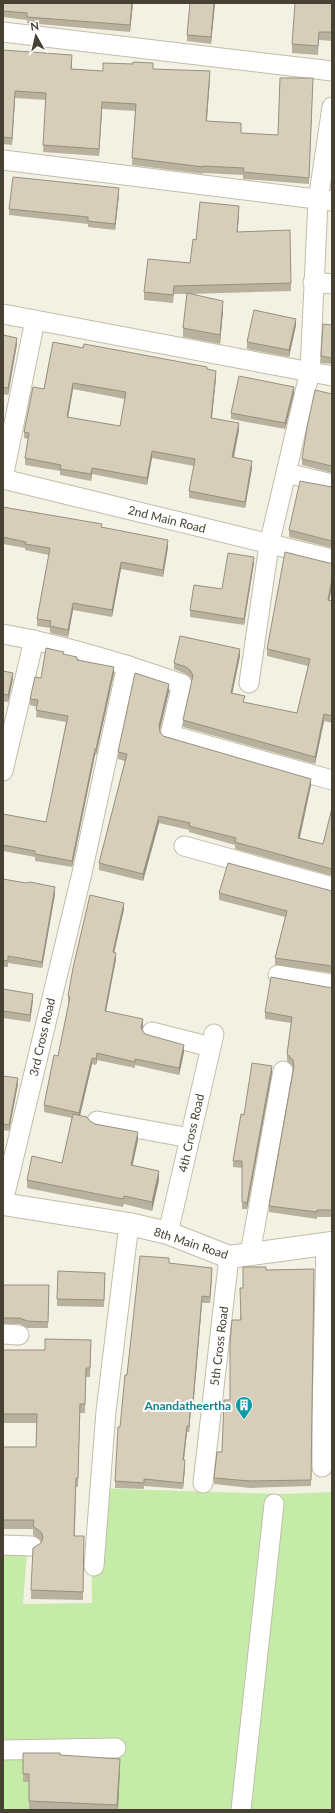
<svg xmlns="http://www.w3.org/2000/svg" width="335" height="1813" font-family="Lato,sans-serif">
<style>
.green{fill:#c4eca8}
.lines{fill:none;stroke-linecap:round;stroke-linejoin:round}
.minor-casing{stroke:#c2bda8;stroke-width:21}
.tertiary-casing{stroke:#c2bda8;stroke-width:24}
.minor{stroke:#fff;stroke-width:19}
.tertiary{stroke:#fff;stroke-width:22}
.wall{fill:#b8b19e;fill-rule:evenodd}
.shaded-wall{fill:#969081}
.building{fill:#d6ceb8;stroke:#969081;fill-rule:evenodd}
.labels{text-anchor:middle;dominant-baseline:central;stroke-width:4;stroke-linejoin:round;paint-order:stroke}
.street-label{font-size:12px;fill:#464133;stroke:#fff}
.culture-label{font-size:12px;font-weight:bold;fill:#0d838f;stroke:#fff;text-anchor:end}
</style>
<rect width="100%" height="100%" fill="#f3f1e3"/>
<polygon class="green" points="91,1488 282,1494 332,1492 332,1810 3,1810 3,1553 27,1554 23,1604 92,1603"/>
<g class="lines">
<defs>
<g id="minor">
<polyline points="3,32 332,71"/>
<polyline points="3,160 332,201"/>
<polyline points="313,282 332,284"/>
<polyline points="3,314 332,376"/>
<polyline points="286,473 332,484"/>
<polyline points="3,478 35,320"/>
<polyline points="3,479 332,559"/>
<path d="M3,634c61,11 120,29 179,50l-12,51 162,45"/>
<polyline points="249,683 269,545 310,371 318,201 332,107"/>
<polyline points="3,771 34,640"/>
<polyline points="184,846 332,887"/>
<polyline points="278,975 332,984"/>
<polyline points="152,1032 211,1047"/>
<polyline points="97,1121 190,1138"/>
<polyline points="3,1202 82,873 127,665"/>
<polyline points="168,1233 214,1034"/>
<polyline points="250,1254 283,1071"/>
<polyline points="3,1334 19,1335"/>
<polyline points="322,1467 322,1412 326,1243"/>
<polyline points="203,1483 229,1257"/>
<polyline points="3,1545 32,1546"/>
<polyline points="94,1566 106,1411 129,1224"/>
<polyline points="3,1750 116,1748"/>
<polyline points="241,1810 274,1504"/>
</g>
<polyline id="tertiary" points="3,1204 129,1224 168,1233 229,1257 332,1243"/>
</defs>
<use href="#minor" class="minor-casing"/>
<use href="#tertiary" class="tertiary-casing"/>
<use href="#minor" class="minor"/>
<use href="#tertiary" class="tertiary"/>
</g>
<g class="wall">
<polygon points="3,3 133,3 130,32 27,23 27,20 3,17"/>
<polygon points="215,3 211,44 187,41 187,35"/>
<polygon points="233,3 244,3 243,4"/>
<polygon points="332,3 332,41 319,40 318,55 292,53 292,44"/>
<polygon points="3,50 72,62 72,69 103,71 153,69 210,78 207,121 241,133 278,135 313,78 309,184 243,179 243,175 203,173 203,174 132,165 135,111 102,109 99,156 43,152 46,100 15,98 12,145 3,144"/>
<polygon points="119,195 115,230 88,227 88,224 9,215 9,209"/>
<polygon points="239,214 237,232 291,283 291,291 190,294 223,310 220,344 183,337 183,328 187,294 174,294 173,303 144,300 144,292 190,263 196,240"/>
<polygon points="296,325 289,357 247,349 247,342"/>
<polygon points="332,325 332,364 321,363 321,356"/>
<polygon points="3,335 17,344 8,395 3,394"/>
<path d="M53,342l154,28 9,8 -4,40 27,12 -5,28 18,10 -7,40 -56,-10v-7l5,-25 -42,-8 -5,27 -55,-11 -1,7 -31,-6v-4l-35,-6v-7l3,-19 -4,-1v-6l20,-43zM73,389l52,10 -5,27 -52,-9z"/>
<polygon points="294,393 285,429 231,419 231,413"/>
<polygon points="332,394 332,473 302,465 302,459"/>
<polygon points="332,487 332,548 289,537 289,530"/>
<polygon points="3,507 102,528 168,547 163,577 121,569 112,617 73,610 68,637 50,633 50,628 37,626 37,619 49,555 25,550 25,548 3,544"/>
<polygon points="254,563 244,625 190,617 190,610 222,589"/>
<polygon points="329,563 332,563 332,586 329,600 332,601 332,723 324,721 315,764 183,727 183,720 192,680 190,677 186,674 174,669 174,663 240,656 232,693 245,703 297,713 308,666 267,656 267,649"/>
<polygon points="64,654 114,673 96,755 95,755 72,867 35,861 35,857 3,851 3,814 46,822 66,722 36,717 37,707 30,705 30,699 41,678"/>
<polygon points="3,671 13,679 8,702 3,701"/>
<polygon points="169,691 160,731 163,736 311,785 300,838 323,844 332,808 332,876 235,849 235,845 189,832 189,830 159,823 143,881 99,870 99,863 125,761 118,759 118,752"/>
<polygon points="3,879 55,894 42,968 8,963 8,967 3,967"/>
<polygon points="332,891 332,973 275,965 275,958 285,917 219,900 219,893"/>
<polygon points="124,909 114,952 116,959 106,1011 143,1026 142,1030 145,1034 184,1052 179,1075 135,1065 135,1068 97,1060 96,1065 92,1064 80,1115 95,1124 138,1140 132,1165 159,1180 152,1211 124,1204 123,1207 27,1188 27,1180 62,1163 72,1118 44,1112 44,1105 58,1056 69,1003 68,1003 68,996"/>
<polygon points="331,988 332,988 332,1217 317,1217 317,1219 269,1212 269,1206 293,1068 293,1067 287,1061 287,1054 291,1023 265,1019 265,1012"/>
<polygon points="3,991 33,1000 30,1022 3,1018"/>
<polygon points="272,1073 247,1209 242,1209 242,1168 233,1167 233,1161 244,1115"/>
<polygon points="3,1076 18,1084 9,1131 3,1130"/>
<polygon points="169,1263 212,1274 210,1303 202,1303 193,1408 191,1408 189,1432 187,1432 184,1460 185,1467 183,1489 144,1486 144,1489 115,1488 115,1481 120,1427 127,1375"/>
<polygon points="314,1269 311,1486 250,1488 214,1484 214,1478 222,1452 230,1400 240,1320 243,1288 266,1270"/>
<polygon points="105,1273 104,1307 57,1306 57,1299"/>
<polygon points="3,1285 49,1285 48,1328 27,1328 20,1324 3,1324"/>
<polygon points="91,1349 90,1377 86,1377 85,1413 80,1413 78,1487 76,1487 75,1536 84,1545 83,1600 31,1599 31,1590 42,1541 41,1541 33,1535 33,1529 3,1529 3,1447 36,1447 37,1423 3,1423 3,1350 45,1350"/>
<polygon points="23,1753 60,1755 120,1767 118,1810 47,1810 29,1809 29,1782 23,1782"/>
</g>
<g class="shaded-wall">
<polygon points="132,3 133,3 130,32 130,25"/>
<polygon points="214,3 215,3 211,44 211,37"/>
<polygon points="210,71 210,78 206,128 206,121"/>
<polygon points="15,91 15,98 12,145 12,138"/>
<polygon points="102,102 102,109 99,156 99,149"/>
<polygon points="119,188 119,195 115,230 115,224"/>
<polygon points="239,206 239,214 237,240 237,232"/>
<polygon points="223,301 223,310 220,344 220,335"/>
<polygon points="296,319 296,325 289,357 289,350"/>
<polygon points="17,338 17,344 8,395 8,388"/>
<polygon points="216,371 216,378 211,425 211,418"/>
<polygon points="73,383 73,389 67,423 67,417"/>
<polygon points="294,387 294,393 285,429 285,423"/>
<polygon points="239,423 239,430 232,464 232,457"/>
<polygon points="152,451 152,458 147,485 147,478"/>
<polygon points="252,461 252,468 245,508 245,502"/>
<polygon points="92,468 92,474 91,481 91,474"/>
<polygon points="168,540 168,547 163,577 163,570"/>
<polygon points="254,557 254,563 244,625 244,619"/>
<polygon points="121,562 121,569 112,617 112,610"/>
<polygon points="332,579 332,586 328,607 328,600"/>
<polygon points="73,603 73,610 68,637 68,630"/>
<polygon points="240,649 240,656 231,700 231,693"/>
<polygon points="114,667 114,673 96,755 96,749"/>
<polygon points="13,673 13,679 8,702 8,695"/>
<polygon points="169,684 169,691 159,732 159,726"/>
<polygon points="324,714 324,721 315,764 315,757"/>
<polygon points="95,749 95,755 72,867 72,861"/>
<polygon points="311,779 311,785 298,845 298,838"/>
<polygon points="159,816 159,823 143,881 143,874"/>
<polygon points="55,887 55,894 42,968 42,962"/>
<polygon points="124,903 124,909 113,958 113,952"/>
<polygon points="116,953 116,959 105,1017 105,1011"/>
<polygon points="33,994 33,1000 30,1022 30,1015"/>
<polygon points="143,1019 143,1026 141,1035 141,1028"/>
<polygon points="184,1045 184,1052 179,1075 179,1068"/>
<polygon points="97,1053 97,1060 96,1065 96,1059"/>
<polygon points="92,1058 92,1064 79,1120 79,1113"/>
<polygon points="272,1066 272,1073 247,1209 247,1203"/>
<polygon points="18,1078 18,1084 9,1131 9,1125"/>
<polygon points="138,1132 138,1140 131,1173 131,1165"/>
<polygon points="159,1171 159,1180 152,1211 152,1202"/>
<polygon points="212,1268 212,1274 210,1303 210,1297"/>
<polygon points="202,1296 202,1303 193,1408 193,1401"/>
<polygon points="191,1401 191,1408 189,1432 189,1426"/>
<polygon points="187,1426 187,1432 183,1466 183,1460"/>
<polygon points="185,1460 185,1467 183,1489 183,1483"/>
<polygon points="120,1759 120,1767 118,1810 117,1805"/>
</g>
<g class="building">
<polygon points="3,3 132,3 130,25 27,17 27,13 3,11"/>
<polygon points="190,3 214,3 211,37 187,35"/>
<polygon points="295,3 332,3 332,32 319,32 318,46 292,44"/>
<polygon points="3,50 72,55 71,69 103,71 103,63 133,64 133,62 153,63 153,69 210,71 206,121 241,123 241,133 278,135 280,78 313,78 309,178 243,172 244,168 203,166 203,167 132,158 136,104 102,102 99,149 43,145 46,93 15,91 12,138 3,137"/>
<polygon points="13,177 119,188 115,224 88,221 88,217 9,209"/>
<polygon points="200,202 239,206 237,232 290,230 291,283 174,286 173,295 144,292 148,259 190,263 193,239 196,240"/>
<polygon points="187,293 223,301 220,335 183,328"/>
<polygon points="254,310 296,319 289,350 247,342"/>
<polygon points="323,324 332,325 332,358 321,356"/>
<polygon points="3,335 17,338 8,388 3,387"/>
<path d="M53,342l30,6 1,-4 49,9 74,14v2l9,2 -5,47 28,5 -7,34 20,4 -7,41 -56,-11 6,-32 -43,-8 -5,27 -55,-10 -1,6 -31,-5 1,-4 -36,-7 4,-25 -5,-1 9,-45 11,2zM73,383l53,9 -6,34 -53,-9z"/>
<polygon points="239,376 294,387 285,423 231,413"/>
<polygon points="315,390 332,394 332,466 302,459 307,427"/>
<polygon points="300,481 332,487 332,541 289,530"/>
<polygon points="3,507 102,524 101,527 168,540 163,570 121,562 112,610 73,603 68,630 50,626 51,621 37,619 50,548 25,544 26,542 3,537"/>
<polygon points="285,552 329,563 332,563 332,579 328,600 332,601 332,716 324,714 315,757 183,720 193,675 190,670 186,667 174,663 180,636 240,649 231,693 245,696 243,702 297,713 310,659 267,649"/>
<polygon points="228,553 254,557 244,619 190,610 194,585 222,589"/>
<polygon points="46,648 64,652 63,654 77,657 77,660 114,667 96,749 95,749 72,861 35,854 35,851 3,845 3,814 46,822 68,716 36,710 38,700 30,699 35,677 41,678"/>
<polygon points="3,671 13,673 8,695 3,694"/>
<polygon points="135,673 169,684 159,726 160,732 163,736 311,779 298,838 323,844 332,808 332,869 235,842 236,838 189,826 190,823 159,816 143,874 99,863 127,754 118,752"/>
<polygon points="228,863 332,891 332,966 275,958 287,911 219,893"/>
<polygon points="3,879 26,883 30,882 55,887 42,962 8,956 8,961 3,960"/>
<polygon points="90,895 124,903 113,952 116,953 105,1011 143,1019 141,1028 145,1034 184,1045 179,1068 135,1059 135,1062 97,1053 96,1059 92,1058 79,1113 44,1105 54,1055 58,1056 70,997 68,996 73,968"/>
<polygon points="271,977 332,988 332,1210 317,1210 317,1212 269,1206 294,1066 293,1060 287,1054 292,1017 265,1012"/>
<polygon points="3,989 33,994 30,1015 3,1011"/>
<polygon points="252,1063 272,1066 247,1203 242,1202 242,1161 233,1161 241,1114 244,1115"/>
<polygon points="3,1076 18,1078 9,1125 3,1124"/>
<polygon points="73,1114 87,1117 90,1121 95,1124 138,1132 131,1165 159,1171 152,1202 124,1196 123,1199 27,1180 32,1156 62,1163"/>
<polygon points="140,1256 169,1258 169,1263 212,1268 210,1297 202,1296 193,1401 191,1401 189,1426 187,1426 183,1460 185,1460 183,1483 144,1479 144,1483 115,1481 118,1427 120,1427 125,1375 127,1375"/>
<polygon points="243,1267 266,1267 266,1270 314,1269 311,1480 250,1481 214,1478 217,1452 222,1452 224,1400 230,1400 230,1343 232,1320 241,1320 240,1288 243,1288"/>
<polygon points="58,1271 105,1273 104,1300 57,1299"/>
<polygon points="3,1285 49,1285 48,1322 27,1321 20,1318 3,1318"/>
<polygon points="45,1339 91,1340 90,1368 86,1368 85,1404 80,1404 78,1478 76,1478 74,1536 84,1536 83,1592 31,1590 33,1548 41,1543 43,1537 41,1532 33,1526 34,1520 3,1520 3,1447 36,1447 37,1414 3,1414 3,1350 45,1350"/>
<polygon points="23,1753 60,1753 60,1755 120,1759 117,1805 29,1801 29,1774 23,1774"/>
</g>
<defs>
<symbol id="building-pin" viewBox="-11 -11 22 30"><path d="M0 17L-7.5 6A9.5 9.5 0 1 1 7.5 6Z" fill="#0f9aa8" stroke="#fff"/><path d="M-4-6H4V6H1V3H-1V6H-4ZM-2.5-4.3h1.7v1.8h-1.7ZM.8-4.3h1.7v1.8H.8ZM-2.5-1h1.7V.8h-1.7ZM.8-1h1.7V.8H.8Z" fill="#fff"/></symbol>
</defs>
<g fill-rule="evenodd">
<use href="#building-pin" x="234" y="1395" width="20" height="27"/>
</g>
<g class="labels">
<g class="street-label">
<text transform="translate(167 519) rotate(14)">2nd Main Road</text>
<text transform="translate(42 1037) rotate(-77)">3rd Cross Road</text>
<text transform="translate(191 1133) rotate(-77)">4th Cross Road</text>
<text transform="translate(191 1243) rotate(18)">8th Main Road</text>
<text transform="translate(219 1346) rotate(-83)">5th Cross Road</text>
</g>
<g class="culture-label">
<text x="231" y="1405">Anandatheertha</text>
</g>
</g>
<rect width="335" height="1813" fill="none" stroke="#464133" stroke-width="8"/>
<g transform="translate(36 36) rotate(352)" stroke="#ffffff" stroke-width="3" paint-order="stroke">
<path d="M0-3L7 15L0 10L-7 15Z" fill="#464133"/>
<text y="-6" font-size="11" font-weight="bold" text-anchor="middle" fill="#464133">N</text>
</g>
</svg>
